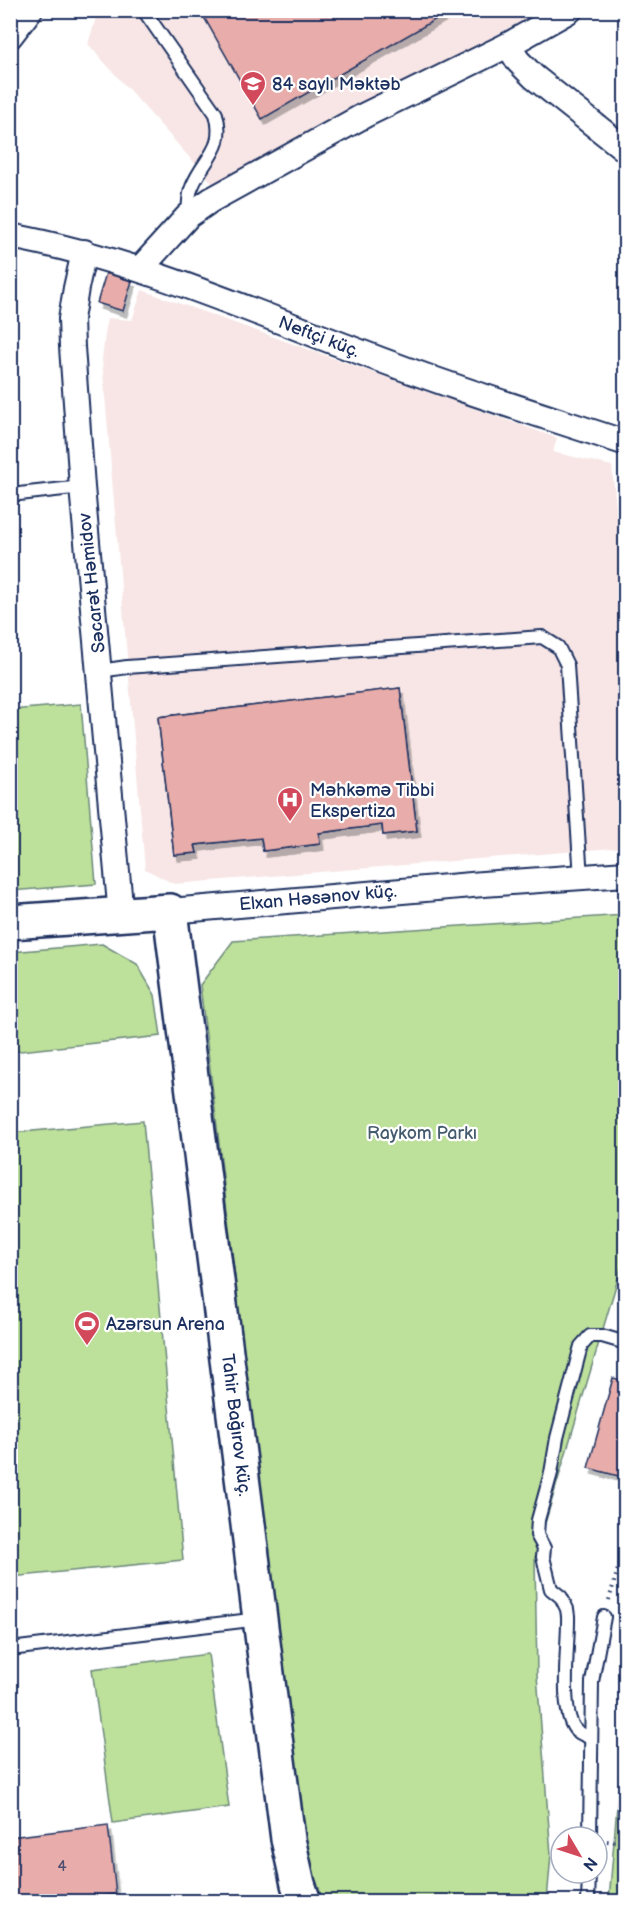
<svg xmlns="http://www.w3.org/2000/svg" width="636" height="1912" font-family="'Balsamiq Sans',sans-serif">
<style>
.built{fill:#f8e6e6}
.green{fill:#bde09a;stroke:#6c887c;stroke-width:1.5}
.building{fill:#e8adaa;stroke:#1b2f5e;stroke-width:1.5;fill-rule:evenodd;filter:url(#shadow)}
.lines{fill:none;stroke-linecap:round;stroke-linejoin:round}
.lane-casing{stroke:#1b2f5e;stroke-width:16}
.street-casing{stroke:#1b2f5e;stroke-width:28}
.secondary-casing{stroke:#1b2f5e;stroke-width:38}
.path{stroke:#1b2f5e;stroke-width:4;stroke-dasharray:1.5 4.5;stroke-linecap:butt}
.lane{stroke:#fff;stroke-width:12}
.street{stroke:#fff;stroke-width:24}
.secondary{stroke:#fff;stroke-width:33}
.labels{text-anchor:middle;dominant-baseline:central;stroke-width:4.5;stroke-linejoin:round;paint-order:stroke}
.number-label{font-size:15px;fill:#4e4e71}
.poi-label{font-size:18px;fill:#1b2f5e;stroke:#fff;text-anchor:start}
.street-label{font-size:18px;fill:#1b2f5e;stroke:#fff}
.park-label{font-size:18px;fill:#445b6d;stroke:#fff}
</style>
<defs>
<filter id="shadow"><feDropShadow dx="3.5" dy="6" stdDeviation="0" flood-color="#0004"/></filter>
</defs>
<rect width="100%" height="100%" fill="#fff"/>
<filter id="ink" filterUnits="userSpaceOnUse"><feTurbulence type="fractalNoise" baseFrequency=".0167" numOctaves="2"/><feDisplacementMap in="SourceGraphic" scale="12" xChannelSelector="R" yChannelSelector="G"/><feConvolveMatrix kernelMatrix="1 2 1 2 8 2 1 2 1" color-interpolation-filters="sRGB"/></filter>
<g filter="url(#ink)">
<g class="built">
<polygon points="98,11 541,11 215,186 88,44"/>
<polygon points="142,290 557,438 553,452 612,466 626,609 625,847 174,884 145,869 102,360 107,318 132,320"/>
</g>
<g class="green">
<polygon points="81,704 96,884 11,891 11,710"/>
<polygon points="625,915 625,1255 535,1557 537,1675 551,1854 547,1900 321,1902 317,1895 301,1828 200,985 233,941"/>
<polygon points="102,944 137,964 155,995 161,1036 11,1052 11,952"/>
<polygon points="143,1121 183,1560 11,1577 11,1133"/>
<polygon points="208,1654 229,1807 113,1823 92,1669"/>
<polygon points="625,1710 625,1901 609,1901"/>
</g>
<g class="building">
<polygon points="200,10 452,10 262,119"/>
<polygon points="106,273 132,281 123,311 97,303"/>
<path d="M400,688l17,143 -34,4 -1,-10 -63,8 1,11 -57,7 -2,-13 -66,7 2,8 -23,2 -16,-138zM359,728l6,60 -154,15 -6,-60z"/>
<polygon points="400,688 417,831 383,835 382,825 319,833 320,844 263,851 261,838 195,845 197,853 174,855 158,717"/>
<polygon points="613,1378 626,1381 626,1478 588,1468"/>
<polygon points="108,1825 116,1894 55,1902 10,1902 10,1837"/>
</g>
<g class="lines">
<defs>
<g id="lane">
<path d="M147,15l69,99c10,36 -12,43 -24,73 -4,8 -3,19 -4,28"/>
<polyline points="10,495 82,487"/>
<polyline points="100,671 127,667 542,637 558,647 567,665 581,878"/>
<polyline points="10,1649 259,1619"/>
<path d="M591,1738c-5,-2 -13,-5 -16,-9 -16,-19 -6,-88 -7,-113l-1,-7 -6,-12 -10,-8 -8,-32 1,-9 -7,-13 1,-15 13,-47 6,-35 24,-92 9,-10h12l24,7"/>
<polyline points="590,1837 592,1682 604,1617"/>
<polyline points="588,1902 589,1873"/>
</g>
<g id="street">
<polyline points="10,36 30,10"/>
<polyline points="508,45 518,61 534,77 626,150"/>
<path d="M10,236c120,22 231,71 345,114 89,35 180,63 271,93"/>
<polyline points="84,252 76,288 71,319 72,347 82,487 121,916"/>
<polyline points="140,269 188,216 211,200 365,115 508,45 570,10"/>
<polyline points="170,911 483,884 626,874"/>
</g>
<polyline id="secondary" points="10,922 170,911 288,1839 298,1884 304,1902"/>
</defs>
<use href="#lane" class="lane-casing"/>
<use href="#street" class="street-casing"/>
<use href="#secondary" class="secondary-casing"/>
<g class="path">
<polyline points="609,1600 626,1540"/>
<polyline points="622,1751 626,1752"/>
<polyline points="607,1841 626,1843"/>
</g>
<use href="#lane" class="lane"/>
<use href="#street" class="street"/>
<use href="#secondary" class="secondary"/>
</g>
</g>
<defs>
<symbol id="school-pin" viewBox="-11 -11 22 30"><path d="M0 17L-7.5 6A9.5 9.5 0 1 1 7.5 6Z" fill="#d1495b" stroke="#fff"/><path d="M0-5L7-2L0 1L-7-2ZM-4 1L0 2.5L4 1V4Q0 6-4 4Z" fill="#fff"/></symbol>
<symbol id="hospital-pin" viewBox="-11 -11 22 30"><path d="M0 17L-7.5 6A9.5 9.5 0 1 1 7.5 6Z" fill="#d1495b" stroke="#fff"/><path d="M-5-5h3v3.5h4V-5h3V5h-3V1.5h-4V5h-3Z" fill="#fff"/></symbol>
<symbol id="stadium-pin" viewBox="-11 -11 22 30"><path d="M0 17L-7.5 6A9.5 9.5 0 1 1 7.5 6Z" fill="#d1495b" stroke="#fff"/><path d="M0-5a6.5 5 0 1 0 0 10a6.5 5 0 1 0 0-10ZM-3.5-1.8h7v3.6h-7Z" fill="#fff"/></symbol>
</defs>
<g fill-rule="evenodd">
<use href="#school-pin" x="238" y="69" width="30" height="40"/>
<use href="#hospital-pin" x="275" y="785" width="30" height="40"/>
<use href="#stadium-pin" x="72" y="1309" width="30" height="40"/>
</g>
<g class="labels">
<g class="number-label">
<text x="62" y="1866">4</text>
</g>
<g class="poi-label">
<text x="272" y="84">84 saylı Məktəb</text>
<text x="310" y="790">Məhkəmə Tibbi<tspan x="310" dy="21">Ekspertiza</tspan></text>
<text x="106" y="1324">Azərsun Arena</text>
</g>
<g class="street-label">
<text transform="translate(319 337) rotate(21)">Neftçi küç.</text>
<text transform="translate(92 583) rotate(-96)">Səcarət Həmidov</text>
<text transform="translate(318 898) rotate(-5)">Elxan Həsənov küç.</text>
<text transform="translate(236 1425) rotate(83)">Tahir Bağırov küç.</text>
</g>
<g class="park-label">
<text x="422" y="1133">Raykom Parkı</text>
</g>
</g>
<rect width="636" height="1912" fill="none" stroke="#fff" stroke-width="36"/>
<rect x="18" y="18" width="600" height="1876" fill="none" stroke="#1b2f5e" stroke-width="2" filter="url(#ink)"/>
<g transform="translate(579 1855) rotate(129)"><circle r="28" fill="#ffffff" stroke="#a4acbf" stroke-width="1.5"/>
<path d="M0-4.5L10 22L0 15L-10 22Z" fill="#d1495b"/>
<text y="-9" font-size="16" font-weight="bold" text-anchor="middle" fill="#1b2f5e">N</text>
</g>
</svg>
